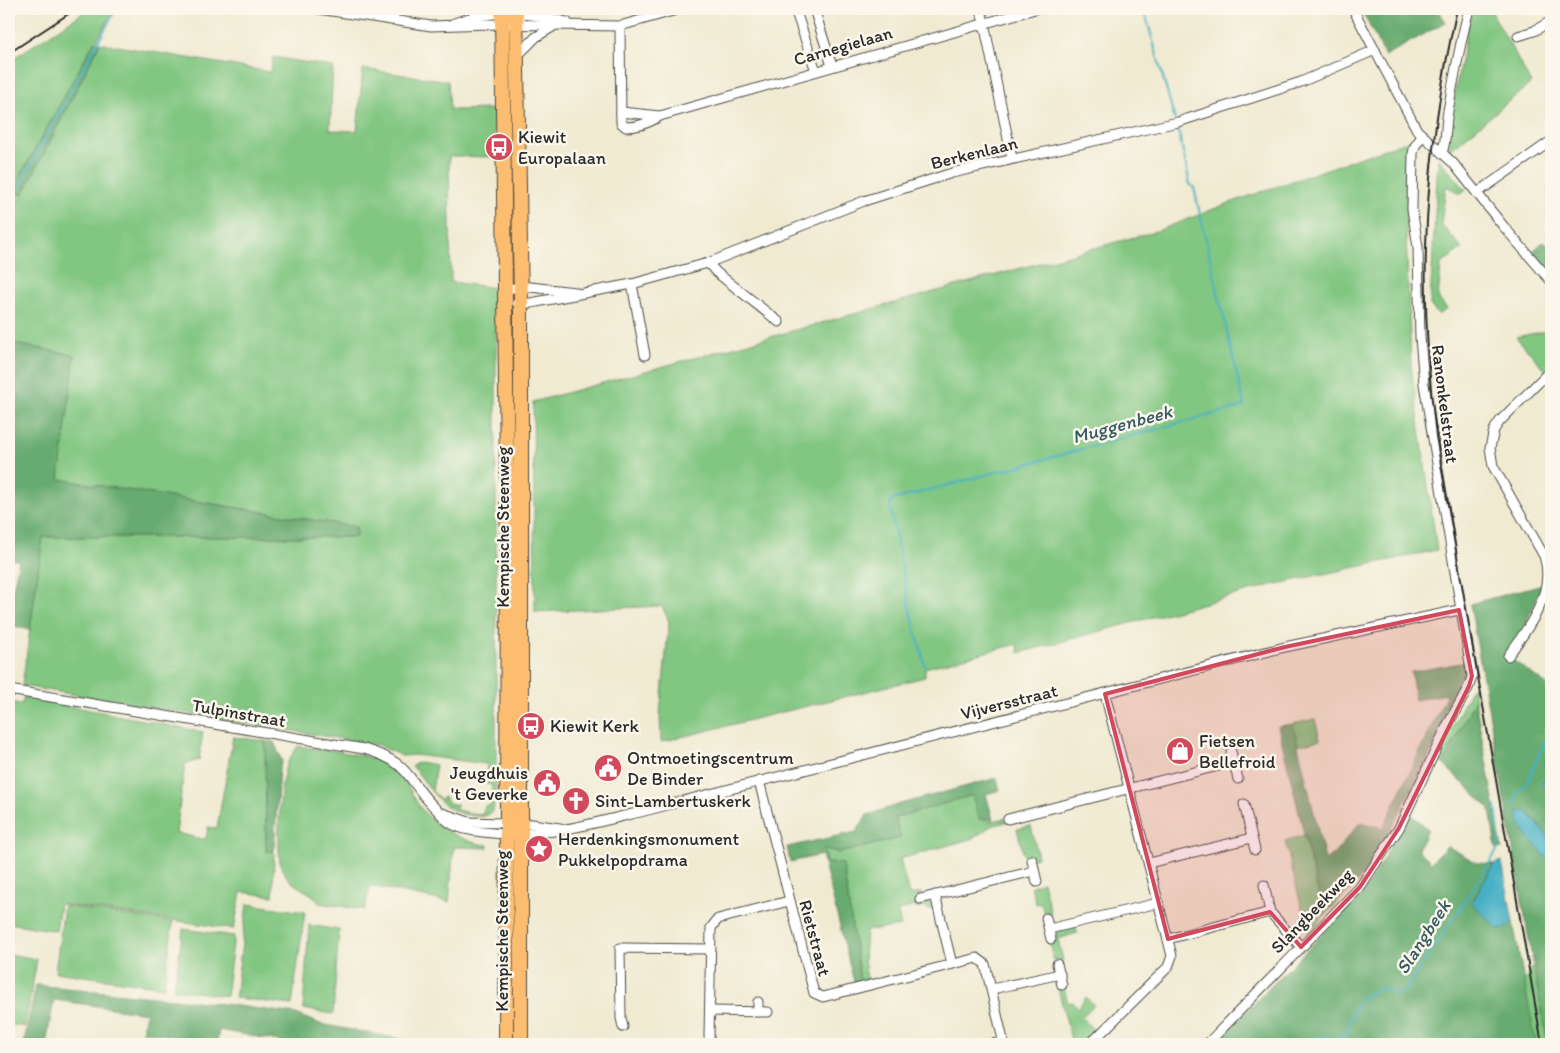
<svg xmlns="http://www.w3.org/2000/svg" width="1560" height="1053" font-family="Itim,sans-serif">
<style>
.green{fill:#81c681;stroke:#567856}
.forest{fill:#68ab6f;stroke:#4a6b4d}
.water{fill:#46b0c5;stroke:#386e78}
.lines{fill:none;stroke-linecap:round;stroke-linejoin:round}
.stream{stroke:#46b0c5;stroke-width:2}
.minor-casing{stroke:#494844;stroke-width:11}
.primary-casing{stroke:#494844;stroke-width:16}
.minor{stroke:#fff;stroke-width:9}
.primary{stroke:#fcbd6f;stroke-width:14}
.rail{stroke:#2b2b2b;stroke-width:2}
.marked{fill:#d1495b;fill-opacity:0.2;stroke:#d1495b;stroke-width:4;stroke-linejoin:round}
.labels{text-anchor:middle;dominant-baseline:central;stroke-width:5;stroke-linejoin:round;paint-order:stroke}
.street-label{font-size:18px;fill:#2b2b2b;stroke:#fbf7ec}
.poi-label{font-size:18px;fill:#2b2b2b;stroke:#fbf7ec;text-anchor:start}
.water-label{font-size:19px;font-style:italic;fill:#345a61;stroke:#fbf7ec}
</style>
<rect width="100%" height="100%" fill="#fbf7ec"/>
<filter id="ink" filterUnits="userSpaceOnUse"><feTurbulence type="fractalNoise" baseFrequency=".02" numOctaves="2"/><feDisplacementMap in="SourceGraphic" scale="10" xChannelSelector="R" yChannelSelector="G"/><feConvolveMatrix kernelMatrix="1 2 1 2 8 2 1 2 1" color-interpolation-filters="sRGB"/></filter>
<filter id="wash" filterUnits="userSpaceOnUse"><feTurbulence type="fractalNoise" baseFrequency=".0096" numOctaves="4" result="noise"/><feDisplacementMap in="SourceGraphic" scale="20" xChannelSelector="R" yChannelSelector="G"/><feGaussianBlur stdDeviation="1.12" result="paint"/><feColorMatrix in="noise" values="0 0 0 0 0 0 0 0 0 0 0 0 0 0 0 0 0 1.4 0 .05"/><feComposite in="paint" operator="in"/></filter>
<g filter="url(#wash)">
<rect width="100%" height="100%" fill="#f0ead1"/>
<g class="green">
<polygon points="89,9 114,9 9,196 9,61"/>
<polygon points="1471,9 1490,9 1531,83 1449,151 1450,118"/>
<path d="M100,43l170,29 3,-15 60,10 -3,63 27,1 6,-62 85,12 2,29 44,-1v48l-45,-1 2,126 45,6v506h-3l1,13c-3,9 -10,10 -18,9 -35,-2 -44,-27 -64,-50l7,-4 17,3 -4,26 8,8 4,-2 5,6 8,2 -1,5 26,5 3,-9h5l2,-21 -6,-1 1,-20 -72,-9 -13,1 -24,-11 -356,-59 21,-149h313v-10l-298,-48 17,-124 -66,-12v-133l9,-18 5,2z"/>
<polygon points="1410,140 1406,232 1411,365 1437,550 1272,585 1019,653 1017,644 925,668 925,677 661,742 660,715 669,622 662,606 535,612 533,402 1160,230 1224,205"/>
<polygon points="1438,158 1466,190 1461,194 1446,186 1441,224 1462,248 1441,264 1438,298 1447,309 1438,315 1430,305"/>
<polygon points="1551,330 1551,366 1546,371 1516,337"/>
<polygon points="1473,685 1475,700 1443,764 1436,760"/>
<polygon points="24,697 203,732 199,760 185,764 176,833 202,839 206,838 208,827 217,828 233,737 265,741 266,851 274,851 273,896 241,892 234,929 60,904 56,931 9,923 9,702 22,704"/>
<polygon points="1315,719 1320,740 1298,745 1293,724"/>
<path d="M298,746c25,4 74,7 94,21 13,9 18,24 26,37 14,22 46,39 70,41v3l-34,-1 -5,55 -79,-16 -5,24 -46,-7c-5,-11 -22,-14 -30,-24 -3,-3 -6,-9 -8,-13 -5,-16 -1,-79 4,-97 3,-8 8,-16 13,-23z"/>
<polygon points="973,795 988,822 1005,818 1006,822 991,826 974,838 900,859 909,895 922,893 922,895 917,896 917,903 929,901 934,909 927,909 925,907 916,909 915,906 898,911 901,926 866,931 864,960 867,979 860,981 843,864 825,863 823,848 839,853 900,838 895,818"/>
<polygon points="1031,826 1038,857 1025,860 1017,829"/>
<polygon points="1304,835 1324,916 1308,933 1285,841"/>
<polygon points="1043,882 1051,913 1045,916 1041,903 1036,904 1031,886"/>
<polygon points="1551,887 1551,1044 1488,1044 1520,986 1539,958"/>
<polygon points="247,904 305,912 292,1005 235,998"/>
<polygon points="64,906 173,922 164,987 55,972"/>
<polygon points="309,925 339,930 333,1014 303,1009"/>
<polygon points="1075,926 1077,933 1058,939 1063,960 1054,962 1049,941 1055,939 1058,931"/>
<polygon points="183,929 234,936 226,996 174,989"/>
<polygon points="9,954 37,959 25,1027 9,1024"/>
<polygon points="1064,987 1068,1003 1073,1002 1078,1008 1086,997 1094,1005 1082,1017 1094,1031 1082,1044 1072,1044 1058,988"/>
</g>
<g class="forest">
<polygon points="1361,9 1438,9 1446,22 1385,56"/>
<polygon points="94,42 100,43 23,194 17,192 9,210 9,196"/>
<polygon points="1543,242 1551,247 1551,271 1533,251"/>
<polygon points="9,343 75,355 59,479 356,527 356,537 43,537 30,630 9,625 9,607 19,560 9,560"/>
<polygon points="1543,584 1524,628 1506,655 1551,688 1551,743 1547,761 1546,788 1551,802 1551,840 1527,811 1548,858 1551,857 1551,957 1544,969 1551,1003 1551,1044 1548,1044 1537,986 1470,604"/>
<polygon points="1466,662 1467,675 1458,701 1381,848 1357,883 1324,916 1278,726 1293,724 1325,860 1334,854 1358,825 1364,823 1383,828 1447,694 1415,700 1411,672"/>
<polygon points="1475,700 1502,848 1496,849 1490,809 1443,764"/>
<polygon points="265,741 274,742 282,761 279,770 274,851 266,852"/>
<polygon points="997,778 1000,790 986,794 993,820 979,819 972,795 895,818 901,838 839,853 824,848 826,863 843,864 860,981 854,982 822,855 790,862 787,847 856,832 867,815 904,803"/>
<polygon points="1410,813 1428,829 1418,849 1431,862 1447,846 1477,863 1494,864 1472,903 1498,929 1513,922 1536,1044 1214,1044 1364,892"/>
<polygon points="36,985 223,1004 296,1014 320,1024 426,1044 360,1044 343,1042 342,1044 295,1044 219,1030 217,1044 183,1044 183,1038 142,1031 146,1013 54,1000 46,1044 24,1043 25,1037"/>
</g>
<g class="water">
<polygon points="1551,743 1551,802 1550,802 1550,794 1542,784 1549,769 1545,763 1549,758"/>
<path d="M1517,811h10l24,29v17l-3,2c-12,-14 -31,-30 -31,-48z"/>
<polygon points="1502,861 1513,922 1507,928 1498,929 1472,903 1494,864"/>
<polygon points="1551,957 1551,1003 1544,969"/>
</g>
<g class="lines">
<g class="stream">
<polyline points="1144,9 1175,120"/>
<polyline points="9,204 116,9"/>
<polyline points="925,666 911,613 890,507 892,500 1244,406 1194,188 1190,184 1177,125"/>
<path d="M1512,804l4,-3v-7c16,-15 14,-19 22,-38 4,-9 10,-16 13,-25"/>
<path d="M1304,1044c5,-2 9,-6 14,-7 9,-2 19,5 26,-1 5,-5 6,-13 7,-18 5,-17 17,-27 34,-30l11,7 7,-2 82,-122 15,-26 -4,-39"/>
</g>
</g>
</g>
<g filter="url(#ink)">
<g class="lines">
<defs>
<g id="minor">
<polyline points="319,9 431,26 488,24 620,26 680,9"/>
<polyline points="795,9 816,71"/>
<polyline points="814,9 832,66"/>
<polyline points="981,9 1012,158"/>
<polyline points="1353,9 1417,130 1453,163 1504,227 1551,281"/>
<path d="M452,24c38,-16 76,-12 115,-2"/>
<path d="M620,26l1,97 5,4c13,0 23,-4 34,-11l375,-107"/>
<polyline points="1518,36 1534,31 1551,21"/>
<polyline points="517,56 536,37 554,26"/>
<polyline points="621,112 660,116"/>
<path d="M1442,153c5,-14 3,-27 6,-42 6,-34 12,-68 21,-102"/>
<polyline points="1477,193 1551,141"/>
<polyline points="708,263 716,272 779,322"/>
<polyline points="632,284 645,355"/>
<polyline points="506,290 521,286 575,292"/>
<polyline points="517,303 531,303 632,284 708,263 864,201 952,173 1178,122 1301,82 1375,50"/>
<path d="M1508,656c20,-27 48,-64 36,-100l-51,-90 -3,-18 4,-18 6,-9 51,-51"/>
<path d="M9,690l355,59c49,14 41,30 73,61 4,4 8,10 13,13 9,6 23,8 33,9 56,8 107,-8 161,-21l641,-164 174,-37"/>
<polyline points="1231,752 1238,779"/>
<polyline points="759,781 814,993 823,997 977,958 985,964 1004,1044"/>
<polyline points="1244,804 1255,850"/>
<polyline points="442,813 469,822 532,824 560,828"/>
<polyline points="1008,819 1234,762"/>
<polyline points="1032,860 1037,882"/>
<polyline points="1149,863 1252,838"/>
<polyline points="1264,885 1270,912 1301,947"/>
<polyline points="935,895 952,964"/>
<polyline points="920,899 1034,871"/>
<polyline points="1046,918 1051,939"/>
<polyline points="1049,929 1158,903"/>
<polyline points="1168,939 1270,912"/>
<polyline points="1057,964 1062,985"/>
<polyline points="992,989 1060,974"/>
<polyline points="711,1011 768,1012"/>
<polyline points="758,1012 758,1002"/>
<polyline points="623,1027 621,1018 620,948 711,949"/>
<polyline points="709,1037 711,928 718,919 789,901"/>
<polyline points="993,1044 1003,1042"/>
<polyline points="1090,1044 1168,967 1172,956 1105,694"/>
<polyline points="1207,1044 1360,887 1399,828 1447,726 1469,686 1472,676 1424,384 1420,337 1418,247 1412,209 1413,153 1415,146 1422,136"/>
</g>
<g id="primary">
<polyline points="502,9 508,569 506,1044"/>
<polyline points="516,9 521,304 521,1044"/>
</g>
</defs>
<use href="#minor" class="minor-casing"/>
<use href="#primary" class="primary-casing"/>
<use href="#minor" class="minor"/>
<use href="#primary" class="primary"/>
<g class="rail">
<path d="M1457,9c-33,146 -40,277 -21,427l106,608"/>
<polyline points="9,53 76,9"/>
</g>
</g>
</g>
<path class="marked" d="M1459,610l13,66 -3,10 -70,142 -39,59 -59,60 -31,-35 -102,27 -63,-245 180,-47z"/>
<defs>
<symbol id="bus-disc" viewBox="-11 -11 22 22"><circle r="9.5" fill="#d1495b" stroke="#fbf7ec"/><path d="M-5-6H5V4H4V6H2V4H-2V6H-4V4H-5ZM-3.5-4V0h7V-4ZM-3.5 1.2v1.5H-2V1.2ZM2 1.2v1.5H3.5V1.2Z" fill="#fff"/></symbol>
<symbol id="shop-disc" viewBox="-11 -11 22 22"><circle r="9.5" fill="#d1495b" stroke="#fbf7ec"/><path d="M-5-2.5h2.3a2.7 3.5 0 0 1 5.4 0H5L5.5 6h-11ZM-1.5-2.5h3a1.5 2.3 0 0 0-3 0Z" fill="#fff"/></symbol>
<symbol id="civic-disc" viewBox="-11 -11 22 22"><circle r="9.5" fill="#d1495b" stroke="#fbf7ec"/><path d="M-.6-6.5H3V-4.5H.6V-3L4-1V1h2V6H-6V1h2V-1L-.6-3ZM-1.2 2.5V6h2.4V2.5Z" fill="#fff"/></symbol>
<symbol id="church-disc" viewBox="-11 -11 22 22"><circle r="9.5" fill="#d1495b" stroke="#fbf7ec"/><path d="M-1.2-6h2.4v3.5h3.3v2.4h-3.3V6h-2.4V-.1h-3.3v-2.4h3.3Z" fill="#fff"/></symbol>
<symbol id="sight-disc" viewBox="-11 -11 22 22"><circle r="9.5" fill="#d1495b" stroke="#fbf7ec"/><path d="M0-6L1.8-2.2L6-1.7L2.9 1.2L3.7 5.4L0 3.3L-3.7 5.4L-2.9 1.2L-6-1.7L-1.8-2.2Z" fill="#fff"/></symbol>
</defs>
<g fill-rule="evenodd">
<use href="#bus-disc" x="483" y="131" width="32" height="32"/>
<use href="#bus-disc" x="515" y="710" width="32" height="32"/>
<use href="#shop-disc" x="1164" y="735" width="32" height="32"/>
<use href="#civic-disc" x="592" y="752" width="32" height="32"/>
<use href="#civic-disc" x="531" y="767" width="32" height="32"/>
<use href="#church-disc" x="560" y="785" width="32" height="32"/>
<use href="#sight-disc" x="523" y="833" width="32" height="32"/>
</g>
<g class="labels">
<g class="street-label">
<text transform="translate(843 46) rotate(-16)">Carnegielaan</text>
<text transform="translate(974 153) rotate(-14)">Berkenlaan</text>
<text transform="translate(1445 404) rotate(83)">Ranonkelstraat</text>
<text transform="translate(503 527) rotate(-90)">Kempische Steenweg</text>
<text transform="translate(1009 702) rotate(-14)">Vijversstraat</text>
<text transform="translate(239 713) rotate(10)">Tulpinstraat</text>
<text transform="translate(1312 911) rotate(-46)">Slangbeekweg</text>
<text transform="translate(502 931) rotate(-90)">Kempische Steenweg</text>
<text transform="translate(815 938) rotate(75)">Rietstraat</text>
</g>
<g class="poi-label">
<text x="518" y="137">Kiewit<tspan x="518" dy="21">Europalaan</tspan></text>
<text x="550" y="726">Kiewit Kerk</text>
<text x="1199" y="741">Fietsen<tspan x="1199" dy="21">Bellefroid</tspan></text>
<text x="627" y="758">Ontmoetingscentrum<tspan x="627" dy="21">De Binder</tspan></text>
<text x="528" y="773" text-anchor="end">Jeugdhuis<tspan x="528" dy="21">'t Geverke</tspan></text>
<text x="595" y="801">Sint-Lambertuskerk</text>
<text x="558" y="839">Herdenkingsmonument<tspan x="558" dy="21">Pukkelpopdrama</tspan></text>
</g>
<g class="water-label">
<text transform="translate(1122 424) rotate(-15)">Muggenbeek</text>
<text transform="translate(1423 937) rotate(-57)">Slangbeek</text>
</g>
</g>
<rect width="1560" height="1053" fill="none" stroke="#fbf7ec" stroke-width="30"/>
</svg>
